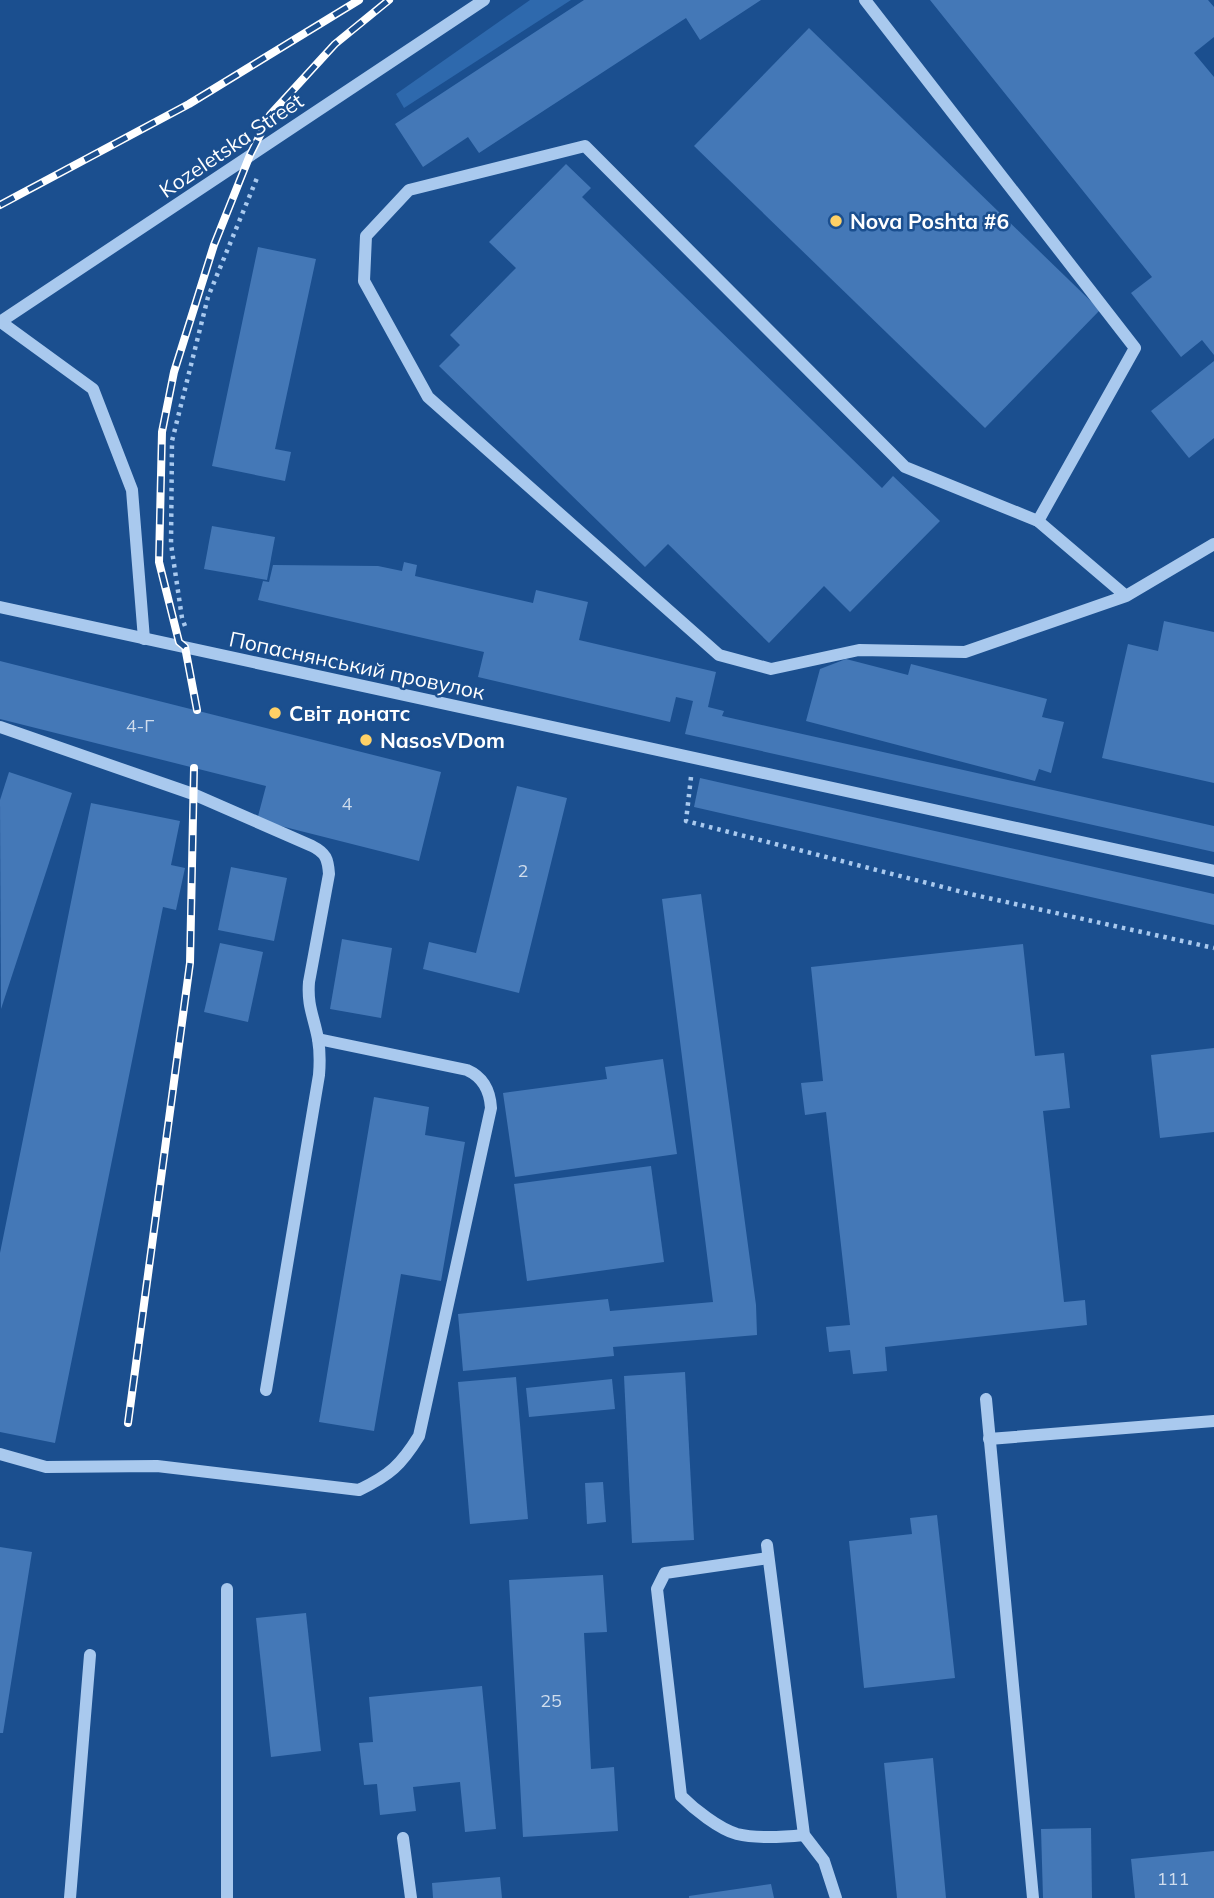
<svg xmlns="http://www.w3.org/2000/svg" width="1214" height="1898" font-family="Mulish,sans-serif">
<style>
.green{fill:#2e69ad}
.building{fill:#4478b7}
.lines{fill:none;stroke-linecap:round;stroke-linejoin:round}
.path{stroke:#a9c9ee;stroke-width:4.5;stroke-dasharray:3.5 5;stroke-linecap:butt}
.minor{stroke:#a9c9ee;stroke-width:12}
.rail-casing{stroke:#fff;stroke-width:8}
.rail{stroke:#1b4f8f;stroke-width:5;stroke-dasharray:16;stroke-linecap:butt}
.poi-dot{fill:#ffd166;stroke:#1b4f8f;stroke-width:2.5}
.labels{text-anchor:middle;dominant-baseline:central;stroke-width:5;stroke-linejoin:round;paint-order:stroke}
.number-label{font-size:18px;fill:#d0dded}
.street-label{font-size:21px;fill:#fff;stroke:#1b4f8f}
.poi-label{font-size:21px;font-weight:bold;fill:#fff;stroke:#1b4f8f;text-anchor:start}
</style>
<rect width="100%" height="100%" fill="#1b4f8f"/>
<polygon class="green" points="530,0 571,0 404,108 396,94"/>
<g class="building">
<polygon points="584,0 761,0 700,40 686,18 479,153 468,137 423,167 395,124"/>
<polygon points="930,0 1208,0 1214,7 1214,37 1194,53 1214,77 1214,355 1202,340 1181,357 1131,293 1152,277"/>
<polygon points="809,28 1100,310 985,428 694,146"/>
<polygon points="566,164 591,188 582,197 882,488 893,476 940,521 850,612 824,586 769,643 668,544 645,567 439,366 460,345 450,335 516,268 489,242"/>
<polygon points="258,247 316,259 275,449 291,452 285,481 212,466"/>
<polygon points="1214,361 1214,438 1189,458 1151,411"/>
<polygon points="212,526 275,537 267,580 204,569"/>
<polygon points="404,562 417,565 415,576 533,603 536,590 588,602 579,640 716,672 708,707 724,711 722,716 1214,826 1214,852 685,734 693,701 676,697 670,722 478,677 484,652 258,600 263,581 269,582 273,565 378,566 402,571"/>
<polygon points="1164,621 1214,632 1214,783 1102,758 1128,644 1158,651"/>
<polygon points="846,659 908,675 911,664 1047,699 1042,717 1064,722 1051,773 1039,769 1035,781 806,721 820,669"/>
<polygon points="0,661 441,772 419,861 257,820 266,786 0,719"/>
<polygon points="9,772 72,793 1,1009 0,800"/>
<polygon points="700,778 1214,894 1214,925 694,807"/>
<polygon points="517,786 567,798 519,993 423,969 429,942 476,953"/>
<polygon points="91,803 180,821 171,865 185,868 176,910 163,907 55,1443 0,1432 0,1253"/>
<polygon points="231,867 287,878 274,941 218,930"/>
<polygon points="701,894 756,1305 757,1335 613,1347 614,1356 463,1371 458,1314 608,1299 610,1311 713,1302 662,899"/>
<polygon points="342,939 392,948 381,1018 330,1009"/>
<polygon points="220,943 263,952 248,1022 204,1012"/>
<polygon points="1023,944 1035,1056 1064,1053 1070,1108 1043,1111 1064,1302 1085,1300 1087,1325 885,1347 887,1371 853,1374 850,1350 829,1352 826,1327 850,1325 826,1112 805,1115 801,1083 823,1081 811,967"/>
<polygon points="1214,1048 1214,1132 1160,1138 1151,1055"/>
<polygon points="663,1059 677,1154 515,1177 503,1093 607,1079 605,1067"/>
<polygon points="374,1097 429,1107 425,1135 465,1142 441,1281 401,1274 374,1431 319,1422"/>
<polygon points="651,1166 664,1262 527,1281 514,1184"/>
<polygon points="685,1372 694,1540 632,1543 624,1376"/>
<polygon points="516,1377 528,1519 470,1524 458,1382"/>
<polygon points="612,1379 615,1409 529,1417 526,1388"/>
<polygon points="603,1482 606,1522 587,1524 585,1483"/>
<polygon points="937,1515 955,1678 864,1688 849,1541 912,1534 910,1518"/>
<polygon points="0,1547 32,1552 3,1733 0,1733"/>
<polygon points="603,1575 607,1632 584,1633 591,1769 614,1767 618,1831 523,1837 509,1580"/>
<polygon points="306,1613 321,1751 271,1757 256,1618"/>
<polygon points="482,1686 496,1829 465,1832 460,1782 413,1787 416,1811 380,1815 377,1784 364,1785 359,1743 373,1742 369,1697"/>
<polygon points="933,1758 946,1898 897,1898 884,1763"/>
<polygon points="1091,1828 1092,1898 1043,1898 1041,1829"/>
<polygon points="1214,1851 1214,1898 1135,1898 1131,1859"/>
<polygon points="500,1877 502,1898 433,1898 432,1883"/>
<polygon points="771,1884 774,1898 689,1898 689,1896"/>
</g>
<g class="lines">
<g class="path">
<polyline points="185,626 182,618 171,544 172,441 208,297 257,178"/>
<polyline points="691,777 686,821 970,894 1214,948"/>
</g>
<g class="minor">
<polyline points="865,0 1135,348 1038,521"/>
<polyline points="0,322 484,0"/>
<polyline points="1,322 93,389 132,490 144,639"/>
<polyline points="1126,596 1038,521 905,467 585,146 409,190 366,236 364,281 428,397 719,655 771,669 859,650 965,652 1126,596 1214,544"/>
<polyline points="0,607 1214,871"/>
<path d="M0,727l193,67 119,52c14,7 16,13 17,28l-20,108c-2,24 5,35 9,57 2,12 2,24 1,36l-53,315"/>
<polyline points="986,1399 1033,1898"/>
<polyline points="989,1439 1214,1421"/>
<path d="M0,1454l46,13 111,-1 202,24c31,-15 42,-25 60,-54l72,-328c-1,-17 -8,-31 -24,-38l-149,-31"/>
<polyline points="767,1545 804,1835 824,1861 836,1898"/>
<path d="M768,1558l-103,15 -8,16 24,207c13,13 38,33 56,38 20,5 47,3 67,1"/>
<polyline points="227,1589 227,1898"/>
<polyline points="403,1838 411,1898"/>
<polyline points="70,1898 90,1655"/>
</g>
<defs>
<g id="rail">
<polyline points="0,205 189,104 359,0"/>
<polyline points="197,710 185,647 179,642 159,562 162,432 174,372 214,245 250,155 270,115 335,44 389,0"/>
<polyline points="128,1423 190,963 194,768"/>
</g>
</defs>
<use href="#rail" class="rail-casing"/>
<use href="#rail" class="rail"/>
</g>
<g class="poi-dot">
<circle cx="836" cy="221" r="7"/>
<circle cx="275" cy="713" r="7"/>
<circle cx="366" cy="740" r="7"/>
</g>
<g class="labels">
<g class="number-label">
<text x="140" y="725">4-Г</text>
<text x="347" y="803">4</text>
<text x="523" y="870">2</text>
<text x="551" y="1700">25</text>
<text x="1173" y="1878">111</text>
</g>
<g class="street-label">
<text transform="translate(231 145) rotate(-34)">Kozeletska Street</text>
<text transform="translate(357 665) rotate(12)">Попаснянський провулок</text>
</g>
<g class="poi-label">
<text x="850" y="221">Nova Poshta #6</text>
<text x="289" y="713">Світ донатс</text>
<text x="380" y="740">NasosVDom</text>
</g>
</g>
</svg>
